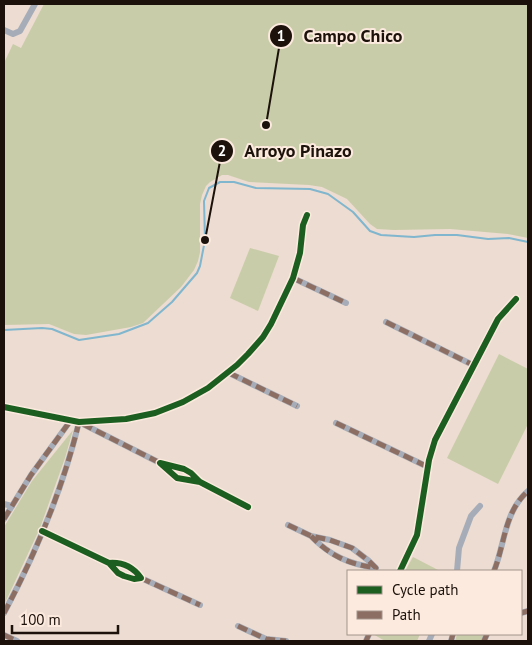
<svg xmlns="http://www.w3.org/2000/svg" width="532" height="645" font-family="'PT Sans',sans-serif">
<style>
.green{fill:#c9cca9}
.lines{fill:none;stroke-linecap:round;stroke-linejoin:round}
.stream{stroke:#80b6ce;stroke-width:2}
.minor{stroke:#a7adb8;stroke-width:6}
.quiet{stroke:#8d6e63;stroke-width:5;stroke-dasharray:10 5;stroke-linecap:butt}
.cycleway-casing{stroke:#fceade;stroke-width:9}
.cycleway{stroke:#1b5e20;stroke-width:6}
.leader{fill:none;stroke:#1c120b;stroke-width:2}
.callout-dot{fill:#1c120b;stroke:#fceade;stroke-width:2}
.mark-label{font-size:15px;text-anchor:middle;font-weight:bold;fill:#fff}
.callout-label{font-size:18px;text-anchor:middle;font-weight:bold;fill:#1c120b;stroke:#fceade;stroke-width:4;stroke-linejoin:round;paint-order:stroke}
</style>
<rect width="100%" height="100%" fill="#ecdcd1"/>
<g class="green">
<polygon points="44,4 528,4 528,238 508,234 450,229 394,230 377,229 370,224 347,199 322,187 309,185 249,182 228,175 222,175 210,182 206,186 202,195 200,204 200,252 198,261 194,270 181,287 143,323 131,327 86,335 74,334 49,324 4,325 4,63 13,44 21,48"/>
<polygon points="250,248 279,256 258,311 230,298"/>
<polygon points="499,354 528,369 528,424 498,484 447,458"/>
<polygon points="73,430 65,458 40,528 4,605 4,527 32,481"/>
<polygon points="413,557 440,571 405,571"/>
<polygon points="373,634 420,634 417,641 385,641"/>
<polygon points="457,634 485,634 481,641 455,641"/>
</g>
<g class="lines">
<polyline class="stream" points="4,330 42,328 52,329 79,340 119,334 148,323 172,302 197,273 200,266 205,240 204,201 209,188 220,182 234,182 256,188 310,189 328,194 353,212 370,231 381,235 414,237 435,235 457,235 488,239 509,238 528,242"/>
<g class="minor">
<polyline points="4,30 13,34 20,31 35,4"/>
<polyline points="293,278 346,303"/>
<polyline points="386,322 473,365"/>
<polyline points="229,373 297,406"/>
<polyline points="4,407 79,422 126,419 155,413 183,402 208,388 237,365 248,354 263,337 271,324 293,278 300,253 303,225 307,215"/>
<polyline points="336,423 428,467"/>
<polyline points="200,482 177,478 160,463 184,469 191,473 200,482 248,507"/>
<polyline points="4,504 12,506"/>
<polyline points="4,519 31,475 71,420"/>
<path d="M288,525l23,11 19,4 22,8 17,13 7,7c-27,-4 -46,-12 -65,-32"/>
<path d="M42,531l67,32 9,10 6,3 10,3 7,-1c-8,-11 -19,-16 -32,-15"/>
<polyline points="400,571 417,535 429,460 435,440 498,319 516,299"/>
<polyline points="457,571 459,548 471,516 480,506"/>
<path d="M494,571c11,-27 10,-59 34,-80"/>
<polyline points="141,578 200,605"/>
<path d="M4,613c32,-60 59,-125 75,-191l81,41"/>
<polyline points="521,613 528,611"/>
<polyline points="238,626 266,639 286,641"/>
<polyline points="4,635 17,641"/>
<polyline points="366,641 369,634"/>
<polyline points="429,641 432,634"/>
<polyline points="451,641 453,634"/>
<polyline points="484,641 487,634"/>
</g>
<g class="quiet">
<polyline points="293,278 346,303"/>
<polyline points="386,322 473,365"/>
<polyline points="229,373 297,406"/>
<polyline points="336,423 428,467"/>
<polyline points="4,519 31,475 71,420"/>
<path d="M288,525l23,11 19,4 22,8 17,13 7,7c-27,-4 -46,-12 -65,-32"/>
<path d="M494,571c11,-27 10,-59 34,-80"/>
<polyline points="141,578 200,605"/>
<path d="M4,613c32,-60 59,-125 75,-191l81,41"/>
<polyline points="521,613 528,611"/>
<polyline points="238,626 266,639 286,641"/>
<polyline points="4,635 17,641"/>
<polyline points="366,641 369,634"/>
<polyline points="451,641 453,634"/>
<polyline points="484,641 487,634"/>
</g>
<defs>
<g id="cycleway">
<polyline points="4,407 79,422 126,419 155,413 183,402 208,388 237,365 248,354 263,337 271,324 293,278 300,253 303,225 307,215"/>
<polyline points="200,482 177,478 160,463 184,469 191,473 200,482 248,507"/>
<path d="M42,531l67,32 9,10 6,3 10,3 7,-1c-8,-11 -19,-16 -32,-15"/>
<polyline points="400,571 417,535 429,460 435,440 498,319 516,299"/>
</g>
</defs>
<use href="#cycleway" class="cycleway-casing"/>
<use href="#cycleway" class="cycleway"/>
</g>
<path class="leader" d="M266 125L281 36M205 240L222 151"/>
<g class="callout-dot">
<circle cx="266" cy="125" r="5"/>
<circle cx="205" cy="240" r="5"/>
<circle cx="281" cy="36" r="12"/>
<circle cx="222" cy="151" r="12"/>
</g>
<g class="mark-label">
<text x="281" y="41">1</text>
<text x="222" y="156">2</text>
</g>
<g class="callout-label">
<text x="353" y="42">Campo Chico</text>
<text x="298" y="157">Arroyo Pinazo</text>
</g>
<rect width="532" height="645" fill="none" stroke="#1c120b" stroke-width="10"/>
<rect x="347" y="570" width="175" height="65" fill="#fceade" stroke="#a2948a"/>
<rect x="357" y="586" width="25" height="8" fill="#1b5e20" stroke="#a2948a"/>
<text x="392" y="595" font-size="15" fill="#1c120b">Cycle path</text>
<rect x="357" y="611" width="25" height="8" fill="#8d6e63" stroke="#a2948a"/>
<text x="392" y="620" font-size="15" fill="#1c120b">Path</text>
<path d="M12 625v8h106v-8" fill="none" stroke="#1c120b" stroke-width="2.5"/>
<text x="20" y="625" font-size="15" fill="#1c120b" stroke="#fceade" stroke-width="4" paint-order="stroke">100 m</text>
</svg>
